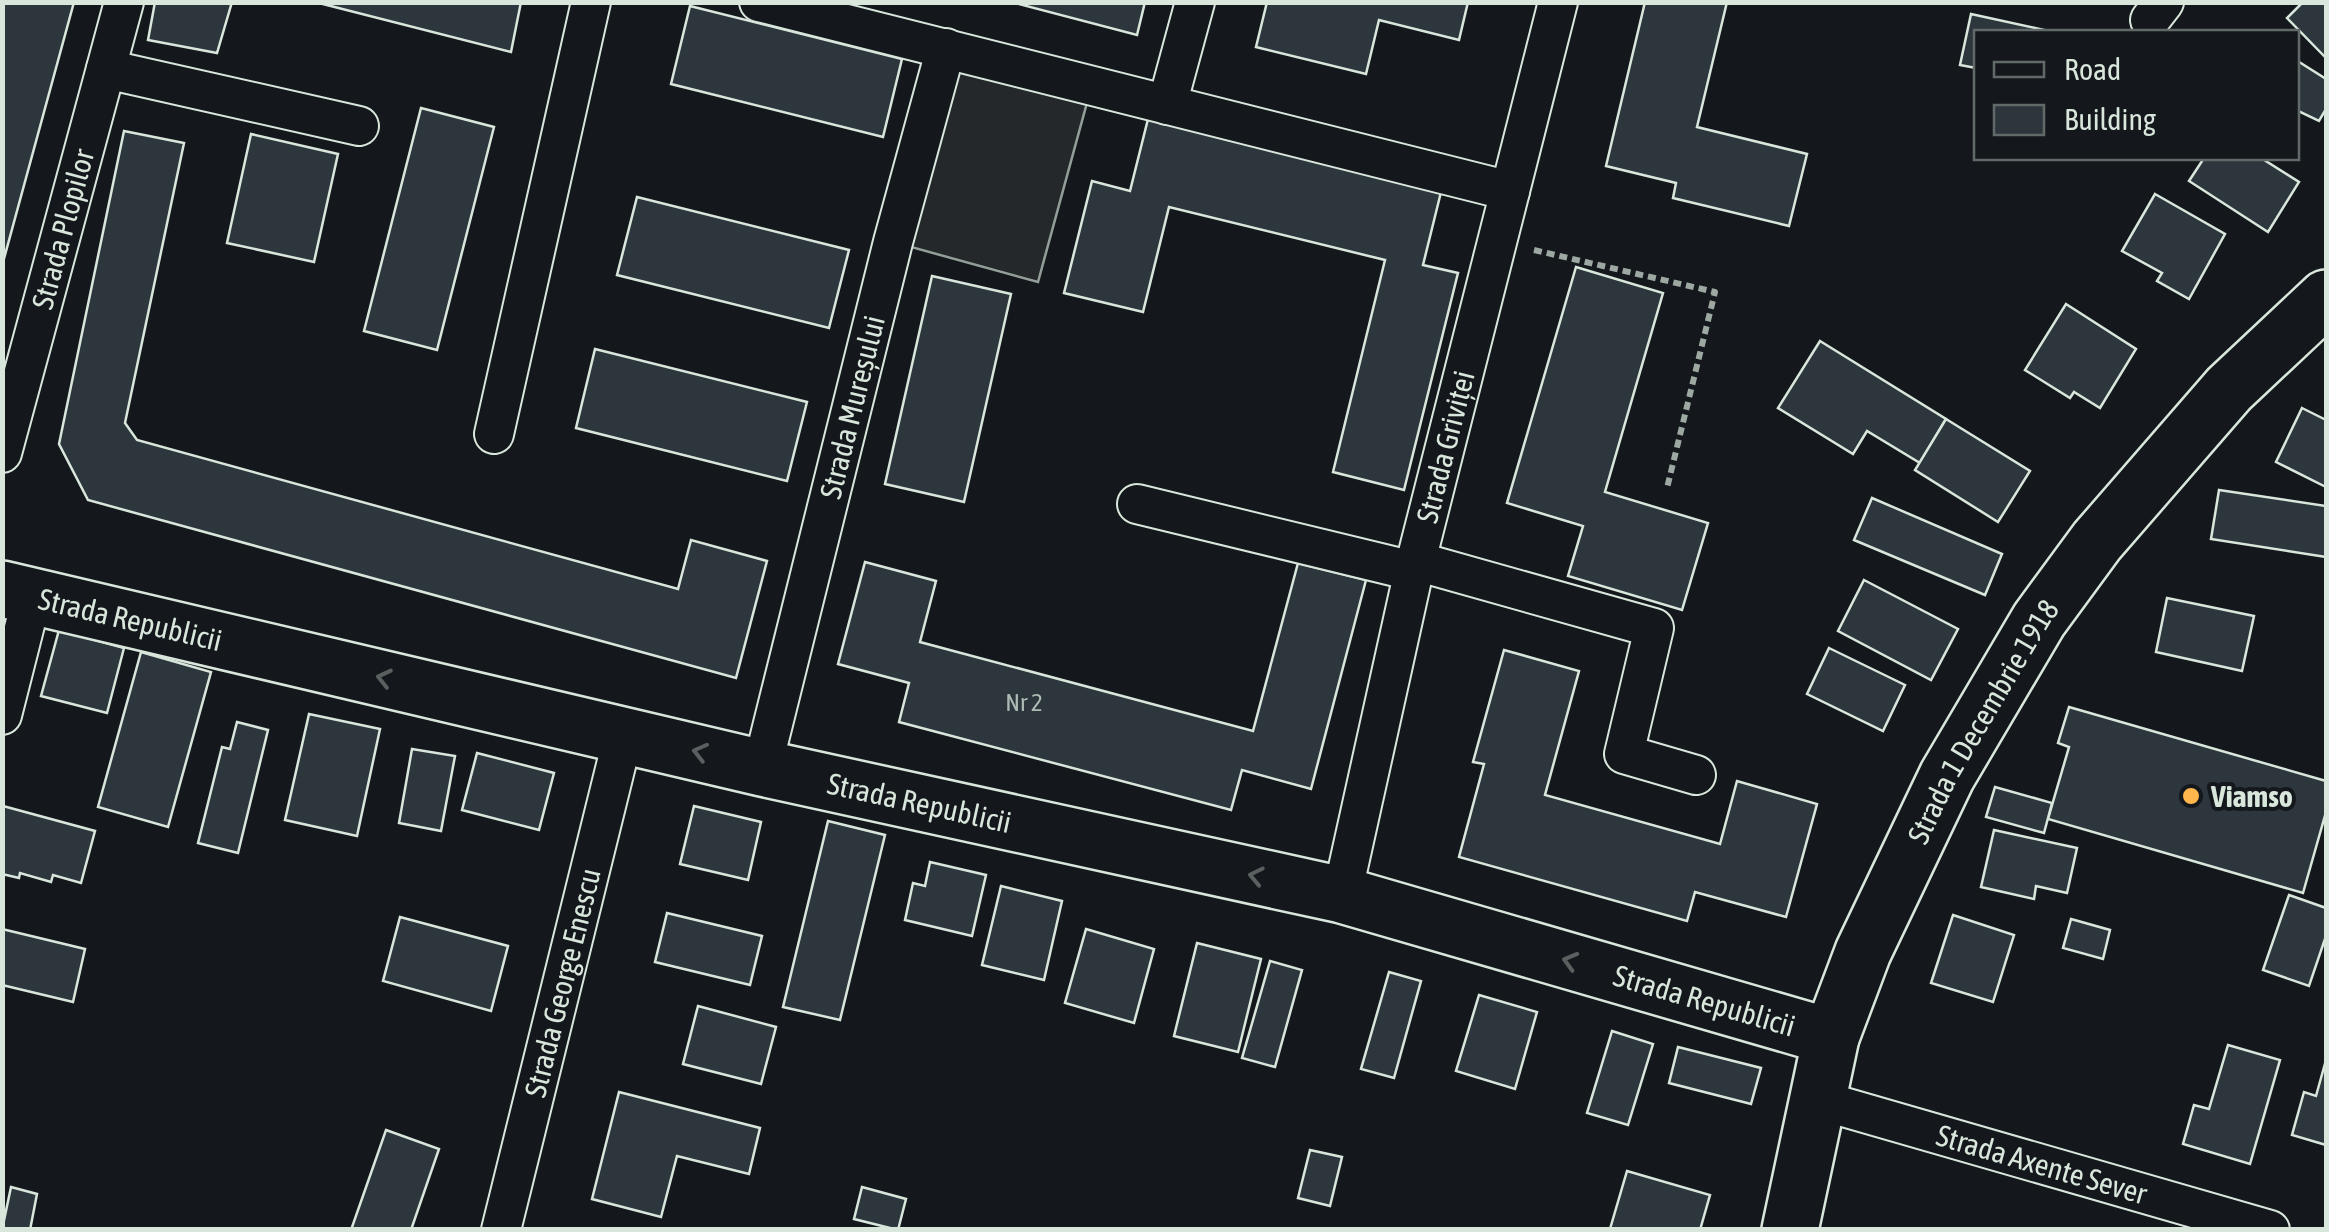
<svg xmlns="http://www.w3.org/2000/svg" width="2329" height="1232" font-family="'Asap Condensed',sans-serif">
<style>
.parking{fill:#24282b;stroke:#939e99;stroke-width:2.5}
.building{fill:#2c363c;stroke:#d8e6dc;stroke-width:2.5}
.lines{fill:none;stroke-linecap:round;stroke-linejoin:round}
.street-casing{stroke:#d8e6dc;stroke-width:42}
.secondary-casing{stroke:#d8e6dc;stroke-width:60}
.primary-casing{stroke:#d8e6dc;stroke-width:60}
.path{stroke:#9da8a2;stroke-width:6;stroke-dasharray:8 5;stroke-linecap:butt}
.street{stroke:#14181c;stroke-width:38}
.secondary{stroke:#14181c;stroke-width:55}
.primary{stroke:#14181c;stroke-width:55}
.oneway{stroke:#59605f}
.poi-dot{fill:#ffb74d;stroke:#14181c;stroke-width:4}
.labels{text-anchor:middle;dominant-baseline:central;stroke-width:8;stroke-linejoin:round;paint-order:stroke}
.number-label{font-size:25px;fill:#adbab4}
.street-label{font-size:30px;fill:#d8e6dc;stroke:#14181c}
.poi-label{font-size:30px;font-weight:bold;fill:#d8e6dc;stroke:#14181c;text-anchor:start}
</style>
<rect width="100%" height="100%" fill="#14181c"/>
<polygon class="parking" points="946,48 1091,88 1038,282 893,242"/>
<g class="building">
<polygon points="2,2 74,2 2,266"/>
<polygon points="155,2 232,2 217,53 148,40"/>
<polygon points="315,2 521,2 511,52"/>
<polygon points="1011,2 1145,2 1137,35"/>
<polygon points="1267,2 1468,2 1459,40 1379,20 1366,74 1256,47"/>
<polygon points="1645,2 1727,2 1697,127 1807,154 1789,226 1673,198 1676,183 1606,166"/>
<polygon points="2303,2 2326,2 2326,58 2287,18"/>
<polygon points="690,6 902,59 883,137 671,84"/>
<polygon points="1971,14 2053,32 1976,32 1976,68 1960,65"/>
<polygon points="2296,60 2326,79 2326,109 2319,121 2296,110"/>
<polygon points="421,108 494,127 437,350 364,331"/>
<polygon points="1149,115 1442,188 1423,265 1458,273 1404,490 1333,472 1385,260 1169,207 1143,312 1064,293 1092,181 1130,191"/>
<polygon points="124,131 184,143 125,423 137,440 678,589 691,540 767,561 736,678 88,500 59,444"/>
<polygon points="251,134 338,154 314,262 227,243"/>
<polygon points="2204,158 2261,158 2299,182 2268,232 2189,181"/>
<polygon points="2155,194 2225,234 2189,299 2157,281 2162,273 2122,251"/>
<polygon points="637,197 849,250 829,328 617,275"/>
<polygon points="1576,267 1663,293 1605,492 1708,523 1682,610 1568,576 1583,526 1507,503"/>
<polygon points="932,276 1011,294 964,502 885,484"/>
<polygon points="2066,304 2136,349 2100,408 2074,392 2070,398 2025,370"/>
<polygon points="1820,341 1946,419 1920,463 1867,431 1853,454 1778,408"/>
<polygon points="595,349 807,402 787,481 576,428"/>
<polygon points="2302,408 2326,420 2326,487 2276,462"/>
<polygon points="1946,419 2030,471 1998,522 1915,470"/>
<polygon points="2219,490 2326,506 2326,557 2211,539"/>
<polygon points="1872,498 2002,554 1985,595 1854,540"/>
<polygon points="865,562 936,581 920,642 1253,731 1298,563 1366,580 1311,789 1242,770 1231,810 899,722 909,683 838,664"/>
<polygon points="1864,580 1958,629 1931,680 1838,631"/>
<polygon points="2167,598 2254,616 2242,671 2156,652"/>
<polygon points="59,630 124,648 107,713 41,696"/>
<polygon points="1829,648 1905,685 1883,731 1807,694"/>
<polygon points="1504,650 1579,671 1545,795 1720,844 1737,781 1817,804 1786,917 1695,892 1687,921 1459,857 1484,764 1473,762"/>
<polygon points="141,652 211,672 168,827 98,807"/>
<polygon points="2069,707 2326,781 2326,812 2303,893 2048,819 2069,747 2058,743"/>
<polygon points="309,714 380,729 357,836 285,820"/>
<polygon points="237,722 268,730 238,853 198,843 222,747 230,749"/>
<polygon points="412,749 455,756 441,831 399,823"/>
<polygon points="477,753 554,773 539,830 462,810"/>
<polygon points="1995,787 2052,803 2044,833 1986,817"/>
<polygon points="3,806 95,831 81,883 53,875 51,882 20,873 19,878 2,874"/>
<polygon points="694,806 761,822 748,880 680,864"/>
<polygon points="828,821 885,835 840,1020 783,1007"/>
<polygon points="1994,830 2077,848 2067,893 2036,886 2034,899 1981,887"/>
<polygon points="930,862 986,875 972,936 905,920 913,883 925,886"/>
<polygon points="1001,886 1062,901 1044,980 982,965"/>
<polygon points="2289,895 2326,908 2326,936 2309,986 2263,970"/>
<polygon points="667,913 762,936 750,985 655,962"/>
<polygon points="1953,915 2014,935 1993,1002 1931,983"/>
<polygon points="400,917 508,946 491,1011 383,981"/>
<polygon points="2071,919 2110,930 2103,959 2063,948"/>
<polygon points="2,929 85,949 73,1002 2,985"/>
<polygon points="1086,929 1154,949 1134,1023 1065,1003"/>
<polygon points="1197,943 1261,959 1238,1052 1174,1036"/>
<polygon points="1270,961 1302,970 1275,1067 1242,1058"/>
<polygon points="1389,972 1421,981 1394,1078 1361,1069"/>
<polygon points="1479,995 1537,1012 1515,1089 1456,1071"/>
<polygon points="698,1006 776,1027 761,1084 683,1064"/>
<polygon points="1612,1031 1653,1044 1628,1125 1587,1113"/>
<polygon points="2228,1045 2280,1060 2250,1164 2183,1144 2194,1105 2209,1109"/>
<polygon points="1678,1047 1761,1068 1751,1104 1669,1083"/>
<polygon points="2326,1060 2326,1145 2292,1135 2304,1092 2316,1096"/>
<polygon points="619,1092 760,1128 749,1174 677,1156 661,1217 592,1199"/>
<polygon points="386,1130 439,1149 411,1230 351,1230"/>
<polygon points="1310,1150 1342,1157 1330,1206 1298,1198"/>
<polygon points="1627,1171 1710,1195 1700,1230 1610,1229"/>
<polygon points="11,1187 37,1194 30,1230 2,1230"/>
<polygon points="862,1187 906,1199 898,1230 854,1219"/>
</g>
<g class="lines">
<defs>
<g id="street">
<polyline points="759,2 1510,191"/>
<polyline points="2150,20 2164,2"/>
<polyline points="106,69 359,126"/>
<polyline points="1167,105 1195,2"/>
<polyline points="494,434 591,2"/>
<path id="s1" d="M2,453l122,-451"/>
<polyline points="1137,504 1413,571"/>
<polyline points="1416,561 1654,628 1624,754 1696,775"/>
<polyline points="2,715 32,597"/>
<path id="s2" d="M762,768l131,-526 53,-194"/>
<path id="s3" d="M1342,895l74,-334 142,-559"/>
<path id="s4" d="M1816,1099l454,131"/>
<path id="s5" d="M501,1230l123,-497"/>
</g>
<g id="secondary">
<path id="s6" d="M2,589l760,179 580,127 489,142"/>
</g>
<g id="primary">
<path id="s7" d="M1790,1230l41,-193 32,-85 84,-176 92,-156 58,-79 132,-152 97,-91"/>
</g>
</defs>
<use href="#street" class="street-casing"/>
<use href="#secondary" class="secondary-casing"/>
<use href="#primary" class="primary-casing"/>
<polyline class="path" points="1534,250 1715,292 1667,488"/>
<use href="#street" class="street"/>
<use href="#secondary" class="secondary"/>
<use href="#primary" class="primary"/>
</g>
<defs><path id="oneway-chevron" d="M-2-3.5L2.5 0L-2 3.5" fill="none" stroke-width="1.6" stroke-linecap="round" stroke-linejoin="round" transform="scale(2.5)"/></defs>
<g class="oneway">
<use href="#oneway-chevron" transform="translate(384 678) rotate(-167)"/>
<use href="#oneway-chevron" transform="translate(700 752) rotate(-166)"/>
<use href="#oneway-chevron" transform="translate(1256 876) rotate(-168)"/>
<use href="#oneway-chevron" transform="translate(1570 961) rotate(-164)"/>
</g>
<circle class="poi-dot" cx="2191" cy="796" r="10"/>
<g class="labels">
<g class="number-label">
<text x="1024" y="702">Nr 2</text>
</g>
<g class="street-label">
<text stroke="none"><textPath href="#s1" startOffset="232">Strada Plopilor</textPath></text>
<text stroke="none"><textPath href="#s2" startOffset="372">Strada Mureșului</textPath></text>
<text stroke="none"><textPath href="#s3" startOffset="460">Strada Griviței</textPath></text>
<text stroke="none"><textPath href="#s6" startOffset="132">Strada Republicii</textPath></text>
<text stroke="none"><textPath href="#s7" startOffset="548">Strada 1 Decembrie 1918</textPath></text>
<text stroke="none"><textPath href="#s6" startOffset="942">Strada Republicii</textPath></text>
<text stroke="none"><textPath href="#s5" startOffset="255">Strada George Enescu</textPath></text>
<text stroke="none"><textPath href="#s6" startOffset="1752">Strada Republicii</textPath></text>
<text stroke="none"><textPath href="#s4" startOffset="235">Strada Axente Sever</textPath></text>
</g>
<g class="poi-label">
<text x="2211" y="796">Viamso</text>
</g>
</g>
<rect width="2329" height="1232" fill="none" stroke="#d8e6dc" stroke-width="10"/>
<rect x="1974" y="30" width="325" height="130" fill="#14181c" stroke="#626a69" stroke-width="2.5"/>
<rect x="1994" y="62" width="50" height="15" fill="#14181c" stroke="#626a69" stroke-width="2.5"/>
<text x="2064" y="80" font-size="30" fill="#d8e6dc">Road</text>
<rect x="1994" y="105" width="50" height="30" fill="#2c363c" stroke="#626a69" stroke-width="2.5"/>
<text x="2064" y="130" font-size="30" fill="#d8e6dc">Building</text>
</svg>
